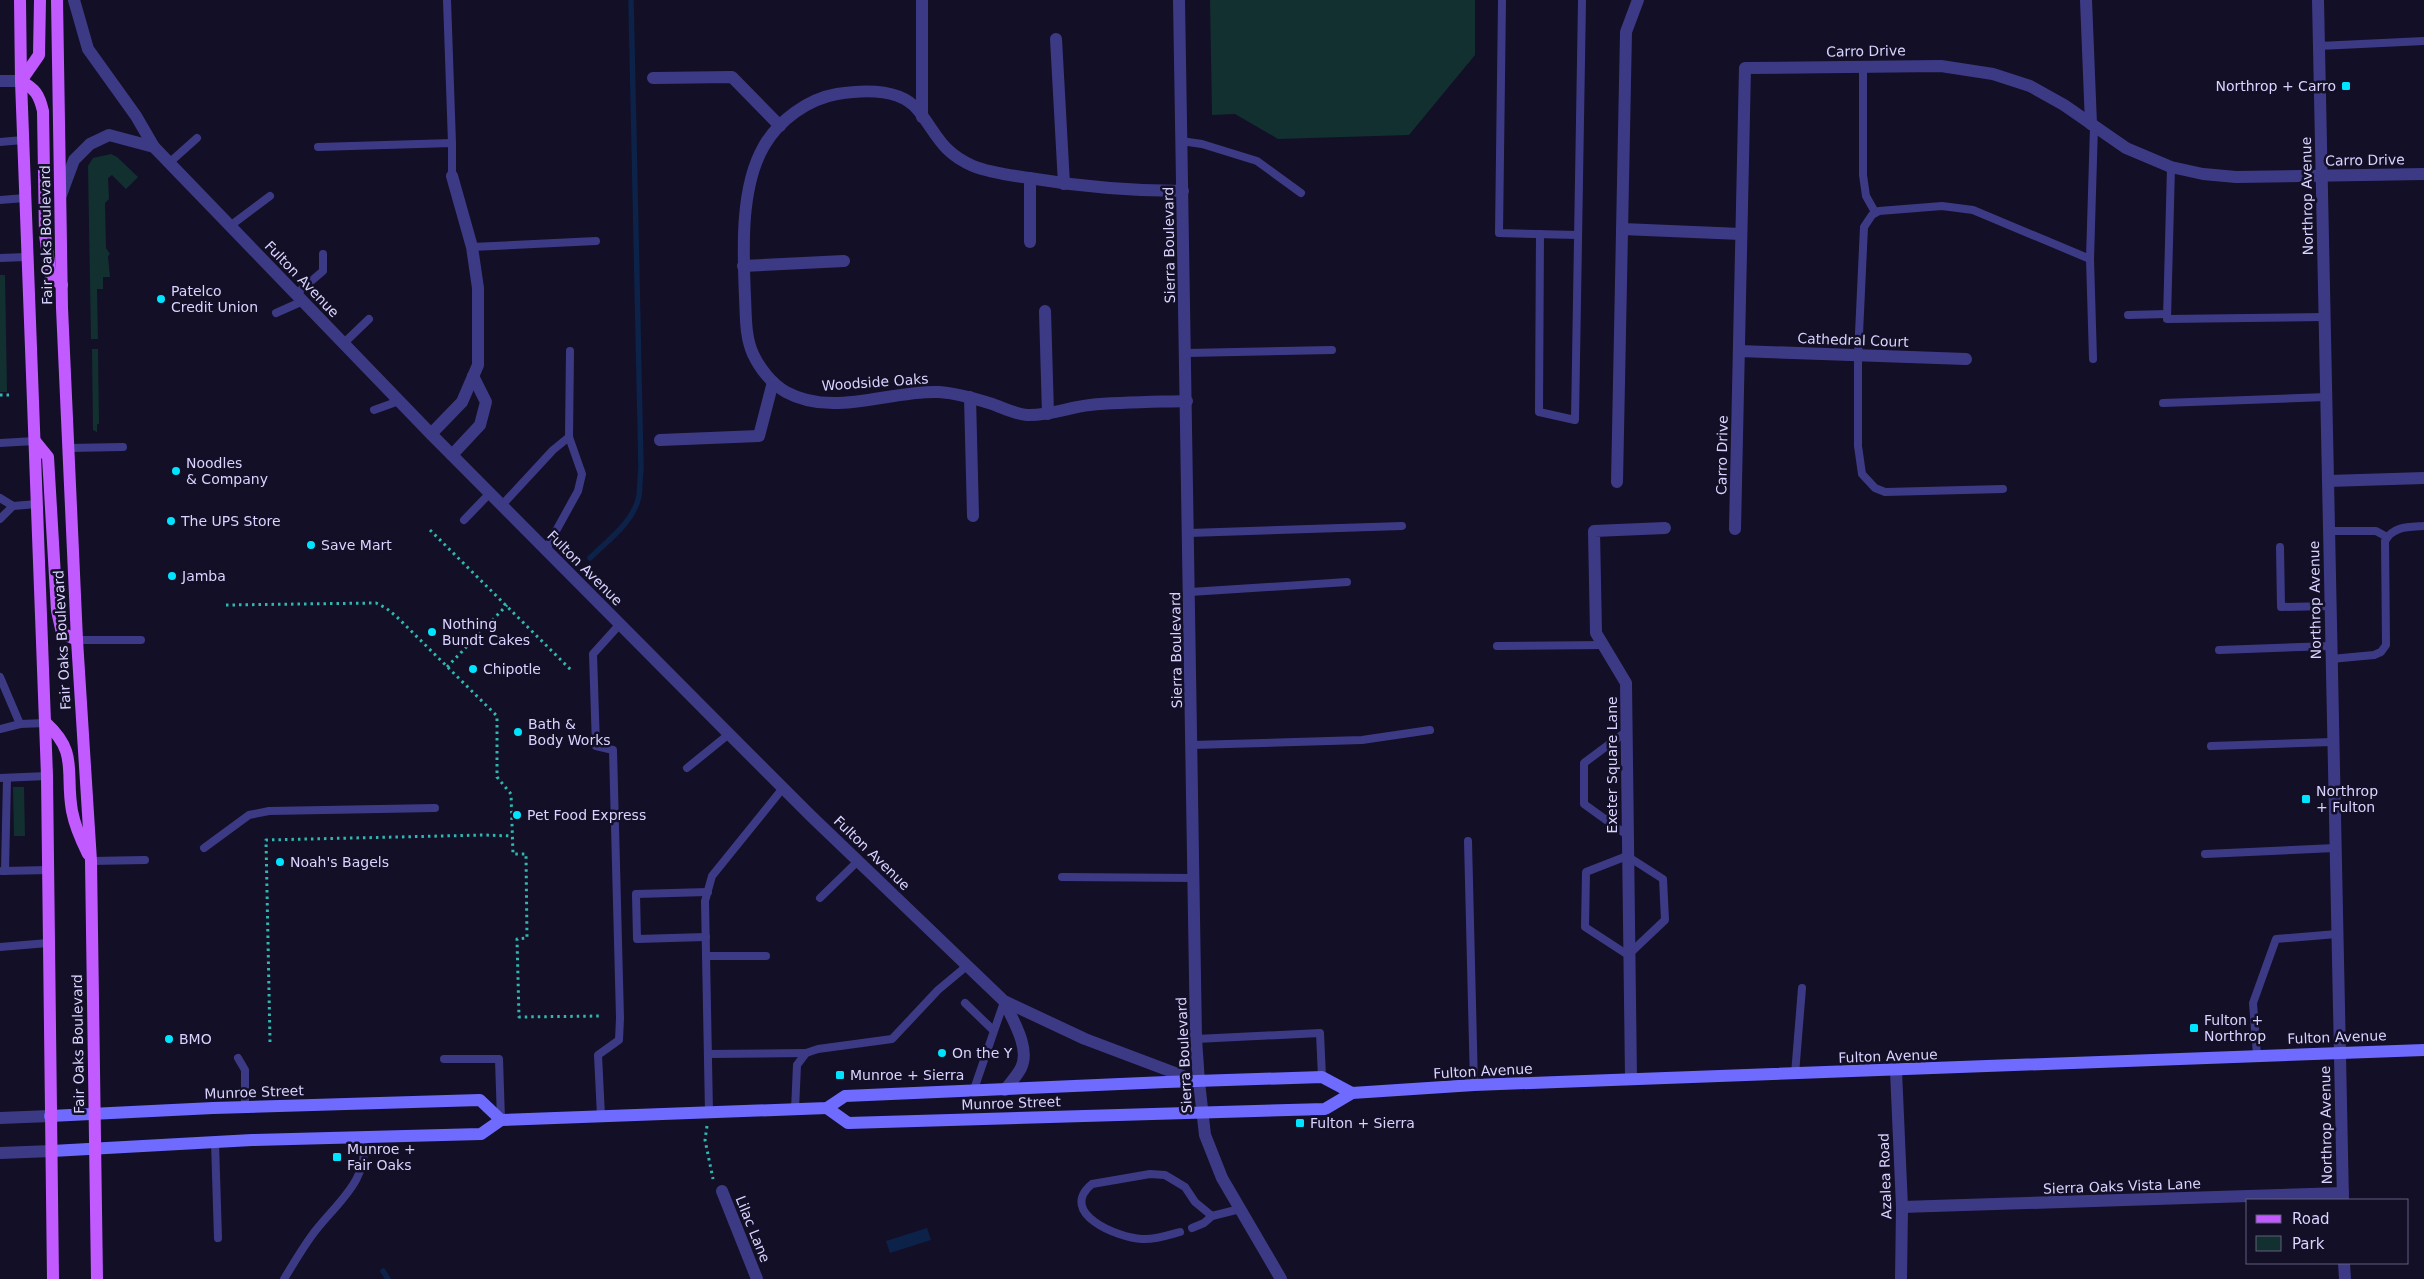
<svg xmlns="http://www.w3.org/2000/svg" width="2424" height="1279" font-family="'DejaVu Sans',sans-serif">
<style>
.green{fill:#12302f}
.water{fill:#0c2248}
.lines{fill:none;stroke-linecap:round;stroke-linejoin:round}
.stream{stroke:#0c2248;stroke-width:5.5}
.path{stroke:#2fb8b0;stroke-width:3;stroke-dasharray:2.5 4;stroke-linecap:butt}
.service{stroke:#3d3a85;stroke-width:8}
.minor{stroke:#3d3a85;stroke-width:12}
.tertiary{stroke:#3d3a85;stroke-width:12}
.secondary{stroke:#6f6bff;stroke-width:12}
.primary{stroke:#c25bff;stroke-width:12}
.poi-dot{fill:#00e5ff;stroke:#130f26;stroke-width:2}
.labels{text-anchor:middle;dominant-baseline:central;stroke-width:5;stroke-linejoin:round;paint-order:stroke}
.street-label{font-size:14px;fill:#d9d4ff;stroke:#130f26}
.poi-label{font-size:14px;fill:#d9d4ff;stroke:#130f26;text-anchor:start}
</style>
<rect width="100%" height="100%" fill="#130f26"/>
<g class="green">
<polygon points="1210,0 1475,0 1475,55 1409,135 1278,139 1235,114 1212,115"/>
<polygon points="111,154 117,157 138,177 126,189 112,175 108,178 109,199 105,203 106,248 110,254 108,256 110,277 103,277 103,289 97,289 98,339 91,339 88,166 93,158"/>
<polygon points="0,275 5,275 7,392 0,392"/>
<polygon points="92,349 98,349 99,424 97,424 97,432 93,430"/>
<polygon points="13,787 24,787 25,836 14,836"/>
</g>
<polygon class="water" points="927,1228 931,1240 890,1253 886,1241"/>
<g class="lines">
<g class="stream">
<path d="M590,558c18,-18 44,-36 49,-62 1,-9 1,-19 2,-28l-10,-468"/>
<polyline points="383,1271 388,1279"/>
</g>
<g class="path">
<polyline points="0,395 10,395"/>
<polyline points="430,530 572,671"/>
<polyline points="226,605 376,603 386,608 397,617 497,716 497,777 511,794 513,854 526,854 527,938 517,939 519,1017 601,1016"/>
<polyline points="447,667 507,605"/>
<polyline points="270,1042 266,840 484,835 512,836"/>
<polyline points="707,1126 705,1140 713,1179"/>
</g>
<g class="service">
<polyline points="447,0 452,143"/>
<polyline points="1502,0 1499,233 1578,235"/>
<polyline points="2319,46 2424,41"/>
<polyline points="1863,66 1863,175 1866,196 1875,212"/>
<polyline points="1181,141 1202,144 1257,161 1301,193"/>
<polyline points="0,142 23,140"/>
<polyline points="318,147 452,143 452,176"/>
<polyline points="169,163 197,138"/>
<polyline points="2171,167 2167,319 2325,317"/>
<polyline points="0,200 25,198"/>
<polyline points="230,226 270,196"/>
<polyline points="1540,234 1539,412 1575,420 1582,0"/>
<polyline points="472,247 596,241"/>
<polyline points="0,258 27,257"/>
<polyline points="2090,259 2093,359"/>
<polyline points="296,294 323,271 323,254"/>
<polyline points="276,313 303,301"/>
<polyline points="2128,315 2167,314"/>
<polyline points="344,343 369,319"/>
<polyline points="1186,353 1332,350"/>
<polyline points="2163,403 2326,397"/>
<polyline points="374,410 399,401"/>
<polyline points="0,443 35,441"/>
<polyline points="68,448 123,447"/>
<polyline points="2003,489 1885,492 1875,488 1862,474 1858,446 1858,355 1864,227 1872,215 1879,211 1942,206 1973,210 2090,259 2094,126"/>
<polyline points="0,498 13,506 37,504"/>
<polyline points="502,505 553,450 569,437"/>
<polyline points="0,519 13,506"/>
<polyline points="464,520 490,493"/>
<polyline points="2329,531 2376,531 2387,537"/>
<polyline points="1189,533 1402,526"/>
<polyline points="2280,547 2281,607 2330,606"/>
<polyline points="546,549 578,491 582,474 569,437 570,351"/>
<polyline points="1190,592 1347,582"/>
<polyline points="77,640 141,640"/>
<polyline points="1497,646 1604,645"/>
<polyline points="2219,650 2331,646"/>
<path d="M2331,659l43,-4 7,-3 5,-7 -1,-104c8,-15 24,-14 39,-15"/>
<polyline points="0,677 20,724"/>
<polyline points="0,729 20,724 46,723"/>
<polyline points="1627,731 1584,763 1584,804 1627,835"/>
<polyline points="1192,745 1362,740 1430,730"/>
<polyline points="2211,746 2333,742"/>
<polyline points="687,768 729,734"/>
<polyline points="0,778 47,776"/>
<polyline points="1468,841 1474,1085"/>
<polyline points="204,848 249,815 269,811 435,808"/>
<polyline points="2205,854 2335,848"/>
<polygon points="1627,856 1663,879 1665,920 1628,955 1585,927 1586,872"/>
<polyline points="91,861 145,860"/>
<polyline points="2,871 50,870"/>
<polyline points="5,871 7,778"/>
<polyline points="1062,877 1194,878"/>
<polyline points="820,898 858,861"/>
<polyline points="706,937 637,939 636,894 708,892"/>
<polyline points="0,947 48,943"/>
<polyline points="706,956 766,956"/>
<polyline points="965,1003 993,1030"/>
<polyline points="1196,1039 1320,1033 1322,1077"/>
<polyline points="708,1054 806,1053"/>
<polyline points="2257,1055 2253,1003 2276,939 2337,934"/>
<polyline points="238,1058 245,1070 245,1107"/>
<polyline points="444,1059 499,1059 501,1120"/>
<polyline points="1795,1074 1802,988"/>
<polyline points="973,1092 1004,1002"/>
<polyline points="795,1110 797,1065 806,1053 818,1049 892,1039 938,990 968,965"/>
<polyline points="709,1113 705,901 712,876 783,788"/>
<polyline points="601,1116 598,1055 619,1040 620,1018 613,750 596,746 593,654 620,624"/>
<polyline points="215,1142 218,1238"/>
<polyline points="1192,1228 1204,1223 1212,1216"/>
<path d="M1180,1232c-11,3 -26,8 -38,7 -24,-1 -85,-26 -50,-55l58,-10 15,1 20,12 10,15 17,14 28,-7"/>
<path d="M284,1279c10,-16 20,-34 32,-49 22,-28 56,-53 46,-93"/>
</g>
<g class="minor">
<polyline points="922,0 922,117"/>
<polyline points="2086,0 2091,124"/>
<polyline points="1056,39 1064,184"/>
<polyline points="653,78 732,77 780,126"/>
<polyline points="0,81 21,81"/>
<path d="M1183,191c-56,0 -100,-4 -154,-13 -19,-3 -39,-5 -56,-12 -32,-14 -36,-32 -55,-56 -18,-22 -56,-20 -81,-16 -29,5 -58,26 -73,52 -24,41 -21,105 -19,151 1,19 0,39 8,57 7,15 19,30 33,38 47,26 103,-2 153,0 16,1 34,6 50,11 13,4 25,11 38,12 22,1 42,-8 63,-10 32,-3 64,-3 97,-4"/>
<polyline points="1622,229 1741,234"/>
<polyline points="1030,242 1030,178"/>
<polyline points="743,266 844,261"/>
<polyline points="1045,311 1048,414"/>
<polyline points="1739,351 1966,359"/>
<polyline points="970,397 973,516"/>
<polyline points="431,434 462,402 478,365 478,288 472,247 452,176"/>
<polyline points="660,440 759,436 773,382"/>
<polyline points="452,455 480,425 486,402 473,376"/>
<polyline points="2328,481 2424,478"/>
<polyline points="1617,482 1626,32 1638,0"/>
<polyline points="1735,529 1745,68 1941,66 1993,74 2030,86 2064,105 2126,148 2171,167 2203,174 2236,177 2424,174"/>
<polyline points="1896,1071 1902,1207 1901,1279"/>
<polyline points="1631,1079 1626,683 1596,633 1594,531 1665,528"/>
<polyline points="1199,1082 1205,1135 1222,1178 1281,1279"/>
<polyline points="722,1191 757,1279"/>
<polyline points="1902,1207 2343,1193"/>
</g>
<g class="tertiary">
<polyline points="74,0 88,49 136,116 154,147 431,434 729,734 811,816 1004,1001 1085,1039 1199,1082 1196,1039 1179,0"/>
<polyline points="2318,0 2343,1200"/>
<polyline points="61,195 74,160 90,144 109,135 154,147"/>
<path d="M1004,1001c8,18 27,47 17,67 -4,8 -11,15 -16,22"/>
<polyline points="0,1118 50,1116"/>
<polyline points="0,1153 52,1151"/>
<polyline points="2344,1263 2345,1279"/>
</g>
<g class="secondary">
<polyline points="827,1108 848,1123 1325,1109 1352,1093 1474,1085 2424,1050"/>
<polyline points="50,1116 213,1108 480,1100 501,1120"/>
<polyline points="52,1151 252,1140 481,1134 501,1120 827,1108 845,1096 1166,1082 1322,1077 1352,1093"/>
</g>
<g class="primary">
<polyline points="20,0 21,81 47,776 53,1279"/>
<polyline points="57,0 62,308 77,640 91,861 97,1279"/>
<path d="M21,81c14,8 18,13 22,30l2,124 6,42 11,8"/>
<polyline points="21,81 39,55 40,0"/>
<polyline points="35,441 48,457 57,611 62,633 77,640"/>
<path d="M46,723c33,30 19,49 26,88 3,16 9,29 16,43"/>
</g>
</g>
<g class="poi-dot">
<rect x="2341" y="81" width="10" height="10" rx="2.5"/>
<circle cx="161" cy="299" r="5"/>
<circle cx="176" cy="471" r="5"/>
<circle cx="171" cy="521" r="5"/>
<circle cx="311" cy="545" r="5"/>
<circle cx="172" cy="576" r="5"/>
<circle cx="432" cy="632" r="5"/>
<circle cx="473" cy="669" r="5"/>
<circle cx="518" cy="732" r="5"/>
<rect x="2301" y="794" width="10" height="10" rx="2.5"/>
<circle cx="517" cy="815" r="5"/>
<circle cx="280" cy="862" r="5"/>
<rect x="2189" y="1023" width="10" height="10" rx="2.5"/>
<circle cx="169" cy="1039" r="5"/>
<circle cx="942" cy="1053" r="5"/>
<rect x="835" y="1070" width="10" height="10" rx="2.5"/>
<rect x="1295" y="1118" width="10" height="10" rx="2.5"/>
<rect x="332" y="1152" width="10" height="10" rx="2.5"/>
</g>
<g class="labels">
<g class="street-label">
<text transform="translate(1866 51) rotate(-1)">Carro Drive</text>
<text transform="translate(2365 160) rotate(-1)">Carro Drive</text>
<text transform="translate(2307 196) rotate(-91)">Northrop Avenue</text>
<text transform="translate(46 235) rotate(-91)">Fair Oaks Boulevard</text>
<text transform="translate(1169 245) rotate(-91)">Sierra Boulevard</text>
<text transform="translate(302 279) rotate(46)">Fulton Avenue</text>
<text transform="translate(1853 340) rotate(2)">Cathedral Court</text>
<text transform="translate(875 382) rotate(-4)">Woodside Oaks</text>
<text transform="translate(1722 455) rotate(-89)">Carro Drive</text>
<text transform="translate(585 568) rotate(45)">Fulton Avenue</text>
<text transform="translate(2315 600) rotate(-91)">Northrop Avenue</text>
<text transform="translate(62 640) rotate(-93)">Fair Oaks Boulevard</text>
<text transform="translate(1176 650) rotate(-91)">Sierra Boulevard</text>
<text transform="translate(1612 765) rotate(-90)">Exeter Square Lane</text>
<text transform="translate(872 853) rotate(44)">Fulton Avenue</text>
<text transform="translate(2337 1037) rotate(-2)">Fulton Avenue</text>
<text transform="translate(78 1044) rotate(-91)">Fair Oaks Boulevard</text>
<text transform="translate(1184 1055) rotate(-93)">Sierra Boulevard</text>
<text transform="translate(1888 1056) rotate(-2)">Fulton Avenue</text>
<text transform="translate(1483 1071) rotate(-3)">Fulton Avenue</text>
<text transform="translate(254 1092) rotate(-2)">Munroe Street</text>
<text transform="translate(1011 1103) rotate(-2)">Munroe Street</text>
<text transform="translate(2326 1125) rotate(-91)">Northrop Avenue</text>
<text transform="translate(1885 1176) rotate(-92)">Azalea Road</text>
<text transform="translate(2122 1186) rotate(-2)">Sierra Oaks Vista Lane</text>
<text transform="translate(753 1229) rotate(68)">Lilac Lane</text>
</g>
<g class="poi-label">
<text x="2336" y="86" text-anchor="end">Northrop + Carro</text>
<text x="171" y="291">Patelco<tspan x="171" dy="16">Credit Union</tspan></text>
<text x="186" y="463">Noodles<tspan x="186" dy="16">&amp; Company</tspan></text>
<text x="181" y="521">The UPS Store</text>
<text x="321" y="545">Save Mart</text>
<text x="182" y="576">Jamba</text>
<text x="442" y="624">Nothing<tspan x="442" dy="16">Bundt Cakes</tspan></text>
<text x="483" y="669">Chipotle</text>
<text x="528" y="724">Bath &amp;<tspan x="528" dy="16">Body Works</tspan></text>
<text x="2316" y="791">Northrop<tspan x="2316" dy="16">+ Fulton</tspan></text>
<text x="527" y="815">Pet Food Express</text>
<text x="290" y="862">Noah's Bagels</text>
<text x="2204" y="1020">Fulton +<tspan x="2204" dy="16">Northrop</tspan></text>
<text x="179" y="1039">BMO</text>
<text x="952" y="1053">On the Y</text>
<text x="850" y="1075">Munroe + Sierra</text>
<text x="1310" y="1123">Fulton + Sierra</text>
<text x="347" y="1149">Munroe +<tspan x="347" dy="16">Fair Oaks</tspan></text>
</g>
</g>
<rect x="2246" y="1199" width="162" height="65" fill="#130f26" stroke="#625e7d"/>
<rect x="2256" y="1215" width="25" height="8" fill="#c25bff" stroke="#625e7d"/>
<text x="2292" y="1224" font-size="15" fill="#d9d4ff">Road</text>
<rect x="2256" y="1236" width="25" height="15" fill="#12302f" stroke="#625e7d"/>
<text x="2292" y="1249" font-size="15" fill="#d9d4ff">Park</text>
</svg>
